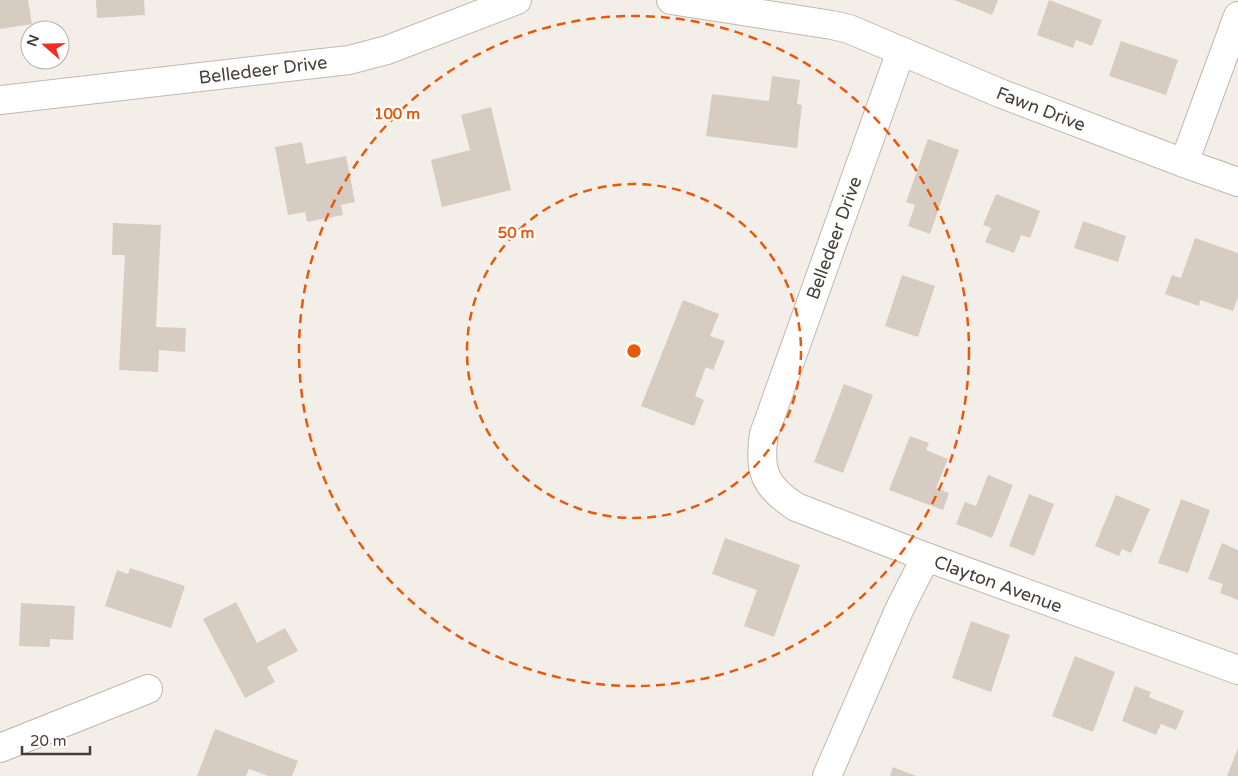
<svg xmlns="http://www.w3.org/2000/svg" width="1238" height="776" font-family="'Varela Round',sans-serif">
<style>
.building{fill:#d7ccc1}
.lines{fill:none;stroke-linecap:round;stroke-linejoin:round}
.minor-casing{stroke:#c1b8ae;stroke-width:30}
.minor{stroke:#fff;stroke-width:28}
.ring{fill:none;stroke:#e8590c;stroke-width:2.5;stroke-dasharray:9 6}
.labels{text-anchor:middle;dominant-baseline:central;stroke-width:4.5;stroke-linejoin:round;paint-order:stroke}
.street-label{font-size:18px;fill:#463f37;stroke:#fff}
.centre{fill:#e8590c;stroke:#fff;stroke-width:2.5}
.ring-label{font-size:15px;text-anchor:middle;font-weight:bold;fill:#e8590c;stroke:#fff;stroke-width:4.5;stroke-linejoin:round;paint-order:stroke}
</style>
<rect width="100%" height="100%" fill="#f3efe8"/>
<g class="building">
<polygon points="0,0 28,0 32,24 0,29"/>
<polygon points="96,0 144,0 145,15 97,18"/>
<polygon points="954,0 998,0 992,15"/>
<polygon points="1049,0 1102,20 1092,46 1076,40 1073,48 1037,35"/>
<polygon points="1121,41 1178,60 1166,95 1109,76"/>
<polygon points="772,76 800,80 797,104 802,105 797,148 706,136 712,94 769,101"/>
<polygon points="491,107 511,190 442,207 431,160 470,150 461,115"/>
<polygon points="928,139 959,150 930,234 908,226 915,205 906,202"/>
<polygon points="302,142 306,164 346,156 355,202 341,205 343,215 307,222 305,212 288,215 275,147"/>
<polygon points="996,194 1040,211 1030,238 1021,235 1014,253 985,242 991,228 983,225"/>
<polygon points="1083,221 1126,236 1118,262 1074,248"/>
<polygon points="113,223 161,225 156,327 186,328 185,352 159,350 158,372 119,370 125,255 112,255"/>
<polygon points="1195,238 1238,253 1238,297 1233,311 1200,300 1199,306 1165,294 1172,275 1181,278"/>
<polygon points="902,275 935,286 918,337 885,326"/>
<polygon points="683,300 719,314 710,336 725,341 713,370 706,367 695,396 704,400 694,426 641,406"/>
<polygon points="844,384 873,395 843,473 814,462"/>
<polygon points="910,436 929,443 926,450 948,459 936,488 949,493 943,510 889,490"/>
<polygon points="988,475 1013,485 992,538 956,524 965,502 976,506"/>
<polygon points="1029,494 1054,504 1034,556 1009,546"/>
<polygon points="1116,495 1150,509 1131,553 1122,549 1119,556 1095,546"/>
<polygon points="1181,499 1210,510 1188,573 1158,563"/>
<polygon points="725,538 800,565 774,637 744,626 757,590 712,574"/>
<polygon points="1222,543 1238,550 1238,600 1220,593 1223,584 1208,579"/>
<polygon points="130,568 185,586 171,628 105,606 117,570 128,574"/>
<polygon points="236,602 257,643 285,628 298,651 267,667 275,682 245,698 203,619"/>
<polygon points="21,603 75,606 73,640 50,639 50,647 19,646"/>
<polygon points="971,621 1010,635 991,692 952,678"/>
<polygon points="1075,656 1115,672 1093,732 1052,716"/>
<polygon points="1135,686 1151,692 1149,697 1184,711 1176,730 1161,724 1156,735 1122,721"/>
<polygon points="215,729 298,761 292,776 268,776 249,769 246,776 197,776"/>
<polygon points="1238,748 1238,776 1227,776"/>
<polygon points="893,767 916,776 890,776"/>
</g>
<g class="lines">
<defs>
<g id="minor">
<polyline points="671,0 832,25 849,29 1002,94 1184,163"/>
<polyline points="1238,16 1184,163 1238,182"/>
<path d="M901,51l-137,383c-6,37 1,53 32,73l130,50 312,113"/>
<polyline points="0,100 349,60 387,50 517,0"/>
<polyline points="0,748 148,689"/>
<polyline points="827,776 900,608 926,557"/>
</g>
</defs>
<use href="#minor" class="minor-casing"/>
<use href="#minor" class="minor"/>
</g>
<g class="ring">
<circle cx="634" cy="351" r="167"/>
<circle cx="634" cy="351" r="335"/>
</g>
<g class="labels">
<g class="street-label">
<text transform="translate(263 70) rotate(-7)">Belledeer Drive</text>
<text transform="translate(1041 109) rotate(21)">Fawn Drive</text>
<text transform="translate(834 238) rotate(-70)">Belledeer Drive</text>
<text transform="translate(998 584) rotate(20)">Clayton Avenue</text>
</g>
</g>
<circle cx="634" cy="351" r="8" class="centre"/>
<g class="ring-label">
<text x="397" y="119">100 m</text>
<text x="516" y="238">50 m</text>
</g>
<g transform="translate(45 45) rotate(290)"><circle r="24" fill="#ffffff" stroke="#b5b2af"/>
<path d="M0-4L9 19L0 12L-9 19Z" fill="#ec3026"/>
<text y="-8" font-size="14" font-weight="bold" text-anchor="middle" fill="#463f37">N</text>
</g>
<path d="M22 746v8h68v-8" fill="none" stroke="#463f37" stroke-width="2.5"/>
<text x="30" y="746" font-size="15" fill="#463f37" stroke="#ffffff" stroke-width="4" paint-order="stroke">20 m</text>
</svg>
